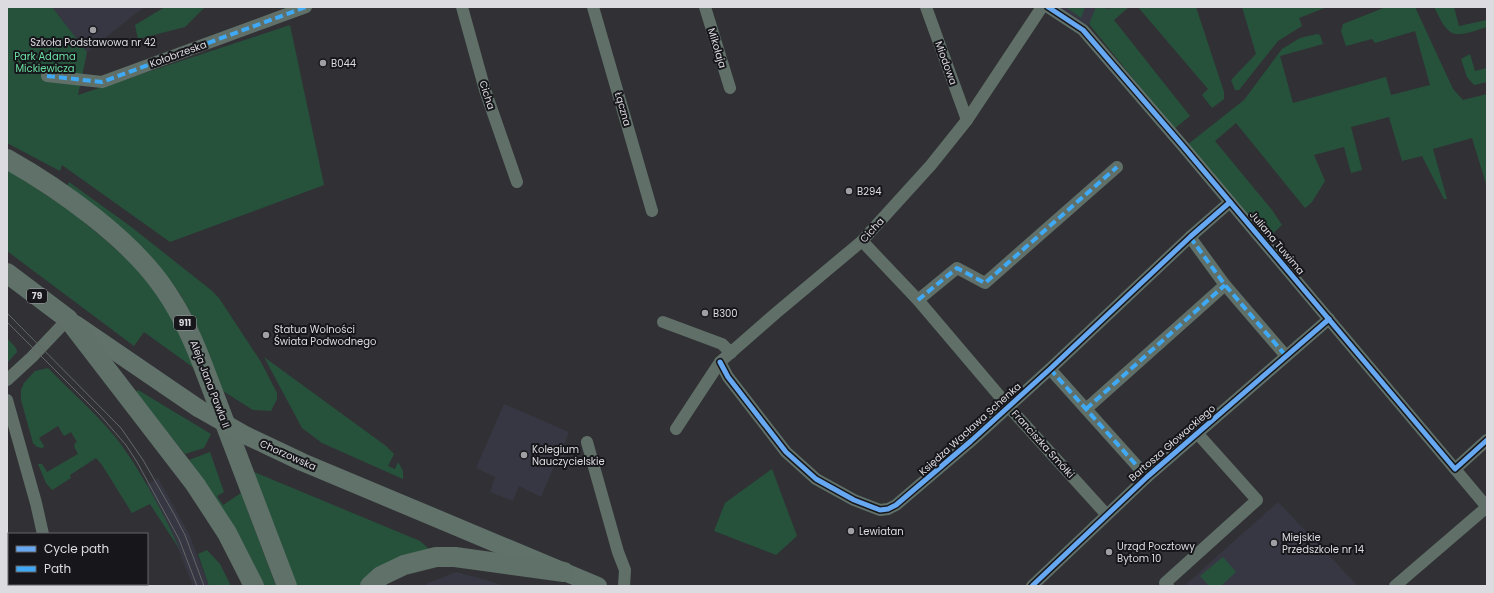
<svg xmlns="http://www.w3.org/2000/svg" width="1494" height="593" font-family="Poppins,sans-serif">
<style>
.built{fill:#363743}
.green{fill:#26523c}
.lines{fill:none;stroke-linecap:round;stroke-linejoin:round}
.street{stroke:#607068;stroke-width:12}
.secondary{stroke:#61726b;stroke-width:18}
.primary{stroke:#5f7168;stroke-width:20}
.tram{stroke:#616866;stroke-width:1}
.secondary-bridge{stroke:#61726b;stroke-width:18}
.quiet{stroke:#3fa9f5;stroke-width:4;stroke-dasharray:8 4;stroke-linecap:butt}
.cycleway-casing{stroke:#17171b;stroke-width:8}
.cycleway{stroke:#66a8f1;stroke-width:5}
.poi-dot{fill:#a0a0a4;stroke:#17171b;stroke-width:1.5}
.labels{text-anchor:middle;dominant-baseline:central;stroke-width:4;stroke-linejoin:round;paint-order:stroke}
.shield{fill:#17171b;stroke:#a0a0a5;stroke-width:1}
.shield-label{font-size:9px;font-weight:bold;fill:#dbdbe0}
.poi-label{font-size:10px;fill:#dbdbe0;stroke:#17171b;text-anchor:start}
.street-label{font-size:10px;fill:#dbdbe0;stroke:#17171b}
.park-label{font-size:10px;fill:#6adfa2;stroke:#17171b}
</style>
<rect width="100%" height="100%" fill="#313135"/>
<g class="built">
<polygon points="52,7 144,7 87,52"/>
<polygon points="1050,7 1122,7 1085,26"/>
<polygon points="504,404 569,432 564,445 569,447 561,466 555,464 541,497 519,486 513,501 490,492 495,477 476,468"/>
<polygon points="158,478 189,534 209,586 193,586 174,538 146,485"/>
<polygon points="1278,502 1358,586 1188,586 1186,584"/>
<polygon points="456,572 486,580 504,586 425,586 426,584"/>
</g>
<g class="green">
<polygon points="7,7 52,7 87,52 78,95 290,25 324,185 170,242 62,165 60,171 7,143"/>
<polygon points="165,7 205,7 185,27 138,39 135,25"/>
<polygon points="1066,7 1085,7 1081,18"/>
<polygon points="1096,7 1109,9 1112,7 1129,7 1114,20 1190,116 1174,129 1089,24"/>
<polygon points="1138,7 1196,7 1224,92 1224,99 1212,108 1202,95 1208,89"/>
<polygon points="1242,7 1327,7 1299,18 1302,26 1278,41 1239,90 1235,90 1231,80 1256,54"/>
<polygon points="1386,7 1415,7 1453,89 1463,100 1487,94 1487,187 1472,138 1433,149 1447,199 1444,199 1422,156 1402,161 1389,117 1351,127 1362,170 1351,173 1344,147 1314,155 1325,181 1312,202 1305,208 1236,123 1215,141 1272,210 1282,225 1266,240 1187,145 1244,100 1282,49 1300,38 1317,34 1320,35 1323,44 1280,56 1293,103 1386,77 1391,95 1430,85 1415,31 1375,43 1372,39 1346,46 1341,31 1343,24"/>
<path d="M1434,7h20l5,19 28,-6v7c-11,3 -31,13 -40,2 -5,-5 -9,-15 -13,-22z"/>
<polygon points="1470,54 1475,71 1487,68 1487,82 1474,85 1467,77 1461,59"/>
<polygon points="7,169 70,211 102,237 130,262 146,279 174,320 194,368 144,332 134,346 7,251"/>
<polygon points="69,182 130,226 211,290 219,298 261,362 277,393 277,399 271,411 253,410 223,391 196,323 180,294 158,265 67,186"/>
<polygon points="7,338 16,348 17,352 7,363"/>
<polygon points="264,357 386,446 394,454 388,466 395,469 398,462 403,471 403,479 322,443 302,428"/>
<path d="M48,368c22,23 48,45 68,70 24,31 48,76 64,112l-30,-46 -18,9 -30,-48 -6,-7 -26,17 1,3 -19,12 -6,-7 -8,-19h4l5,8 31,-18 -4,-8 1,-3 2,-1 -6,-10 -7,4 -6,-10 -19,12 5,8 -1,2 -6,-1 -4,-4 -12,-43v-10l3,-7 11,-12z"/>
<polygon points="138,390 211,434 204,448 185,454 138,396 136,392"/>
<polygon points="210,452 224,492 217,496 223,505 241,493 276,586 265,586 243,543 189,460"/>
<polygon points="772,469 797,536 776,555 714,531 725,503"/>
<polygon points="254,472 408,536 420,541 429,549 401,556 371,574 359,586 296,586"/>
<polygon points="207,550 220,564 231,586 209,586 198,554"/>
<polygon points="1223,557 1236,572 1221,586 1209,586 1200,576"/>
</g>
<g class="lines">
<g class="street">
<polyline points="462,7 485,90 517,182"/>
<polyline points="593,7 652,211"/>
<polyline points="705,7 730,88"/>
<polyline points="926,7 967,120"/>
<polyline points="1048,7 1083,30 1182,145 1455,469 1487,440"/>
<polyline points="47,76 102,82 306,7"/>
<polyline points="1190,237 1225,285 1286,356"/>
<polyline points="862,241 918,300 1008,406 1106,514"/>
<polyline points="918,300 957,268 985,283 1117,167"/>
<polyline points="663,322 722,344 731,353"/>
<polyline points="720,362 728,377 786,452 816,479 854,500 880,510 888,509 896,505 971,441 1050,369 1190,237 1230,202"/>
<polyline points="1050,369 1147,477"/>
<polyline points="7,380 32,357 68,319"/>
<polyline points="7,400 36,503 43,534"/>
<polyline points="1086,409 1225,285"/>
<polyline points="676,429 720,362 776,313 862,241 931,165 967,120 1042,7"/>
<polyline points="587,442 618,552 625,570 624,586"/>
<polyline points="57,584 58,586"/>
<polyline points="1032,586 1147,477 1329,319"/>
<polyline points="1168,586 1165,583 1257,500 1197,433"/>
<polyline points="1395,586 1487,507 1455,469"/>
</g>
<g class="secondary">
<polyline points="75,324 198,408"/>
<polyline points="247,436 302,462 598,586"/>
</g>
<g class="primary">
<path d="M7,159c53,30 124,80 158,131 16,23 27,47 37,73l85,223"/>
<polyline points="7,273 68,319 195,484 227,533 254,586"/>
<polyline points="370,586 381,576 404,565 436,557 455,557 564,572"/>
</g>
<g class="tram">
<polyline points="7,313 121,428 143,460 174,514 185,535 204,586"/>
<polyline points="7,322 100,415 126,445 137,462 179,539 197,586"/>
</g>
<polyline class="secondary-bridge" points="198,408 247,436"/>
<g class="quiet">
<polyline points="47,76 102,82 306,7"/>
<polyline points="1190,237 1225,285 1286,356"/>
<polyline points="918,300 957,268 985,283 1117,167"/>
<polyline points="1050,369 1147,477"/>
<polyline points="1086,409 1225,285"/>
</g>
<defs>
<g id="cycleway">
<polyline points="1048,7 1083,30 1182,145 1455,469 1487,440"/>
<polyline points="720,362 728,377 786,452 816,479 854,500 880,510 888,509 896,505 971,441 1050,369 1190,237 1230,202"/>
<polyline points="1032,586 1147,477 1329,319"/>
</g>
</defs>
<use href="#cycleway" class="cycleway-casing"/>
<use href="#cycleway" class="cycleway"/>
</g>
<g class="poi-dot">
<circle cx="93" cy="30" r="4"/>
<circle cx="323" cy="63" r="4"/>
<circle cx="849" cy="191" r="4"/>
<circle cx="705" cy="313" r="4"/>
<circle cx="266" cy="335" r="4"/>
<circle cx="524" cy="455" r="4"/>
<circle cx="851" cy="531" r="4"/>
<circle cx="1274" cy="543" r="4"/>
<circle cx="1109" cy="552" r="4"/>
</g>
<g class="labels">
<g class="shield">
<rect x="27" y="289" width="20" height="14" rx="3"/>
<rect x="174" y="316" width="22" height="14" rx="3"/>
</g>
<g class="shield-label">
<text x="37" y="296">79</text>
<text x="185" y="323">911</text>
</g>
<g class="poi-label">
<text x="93" y="42" text-anchor="middle">Szkoła Podstawowa nr 42</text>
<text x="331" y="63">B044</text>
<text x="857" y="191">B294</text>
<text x="713" y="313">B300</text>
<text x="274" y="329">Statua Wolności<tspan x="274" dy="12">Świata Podwodnego</tspan></text>
<text x="532" y="449">Kolegium<tspan x="532" dy="12">Nauczycielskie</tspan></text>
<text x="859" y="531">Lewiatan</text>
<text x="1282" y="537">Miejskie<tspan x="1282" dy="12">Przedszkole nr 14</tspan></text>
<text x="1117" y="546">Urząd Pocztowy<tspan x="1117" dy="12">Bytom 10</tspan></text>
</g>
<g class="street-label">
<text transform="translate(717 48) rotate(73)">Mikołaja</text>
<text transform="translate(178 54) rotate(-20)">Kołobrzeska</text>
<text transform="translate(946 63) rotate(70)">Miodowa</text>
<text transform="translate(487 95) rotate(72)">Cicha</text>
<text transform="translate(623 109) rotate(74)">Łączna</text>
<text transform="translate(872 230) rotate(-47)">Cicha</text>
<text transform="translate(1277 243) rotate(50)">Juliana Tuwima</text>
<text transform="translate(210 384) rotate(69)">Aleja Jana Pawła II</text>
<text transform="translate(970 429) rotate(-42)">Księdza Wacława Schenka</text>
<text transform="translate(1172 443) rotate(-41)">Bartosza Głowackiego</text>
<text transform="translate(1043 444) rotate(48)">Franciszka Smółki</text>
<text transform="translate(288 455) rotate(24)">Chorzowska</text>
</g>
<g class="park-label">
<text x="45" y="56">Park Adama<tspan x="45" dy="12">Mickiewicza</tspan></text>
</g>
</g>
<rect width="1494" height="593" fill="none" stroke="#dbdbe0" stroke-width="16"/>
<rect x="8" y="533" width="140" height="52" fill="#17171b" stroke="#65656a"/>
<rect x="16" y="546" width="20" height="6" fill="#66a8f1" stroke="#65656a"/>
<text x="44" y="553" font-size="12" fill="#dbdbe0">Cycle path</text>
<rect x="16" y="566" width="20" height="6" fill="#3fa9f5" stroke="#65656a"/>
<text x="44" y="573" font-size="12" fill="#dbdbe0">Path</text>
</svg>
